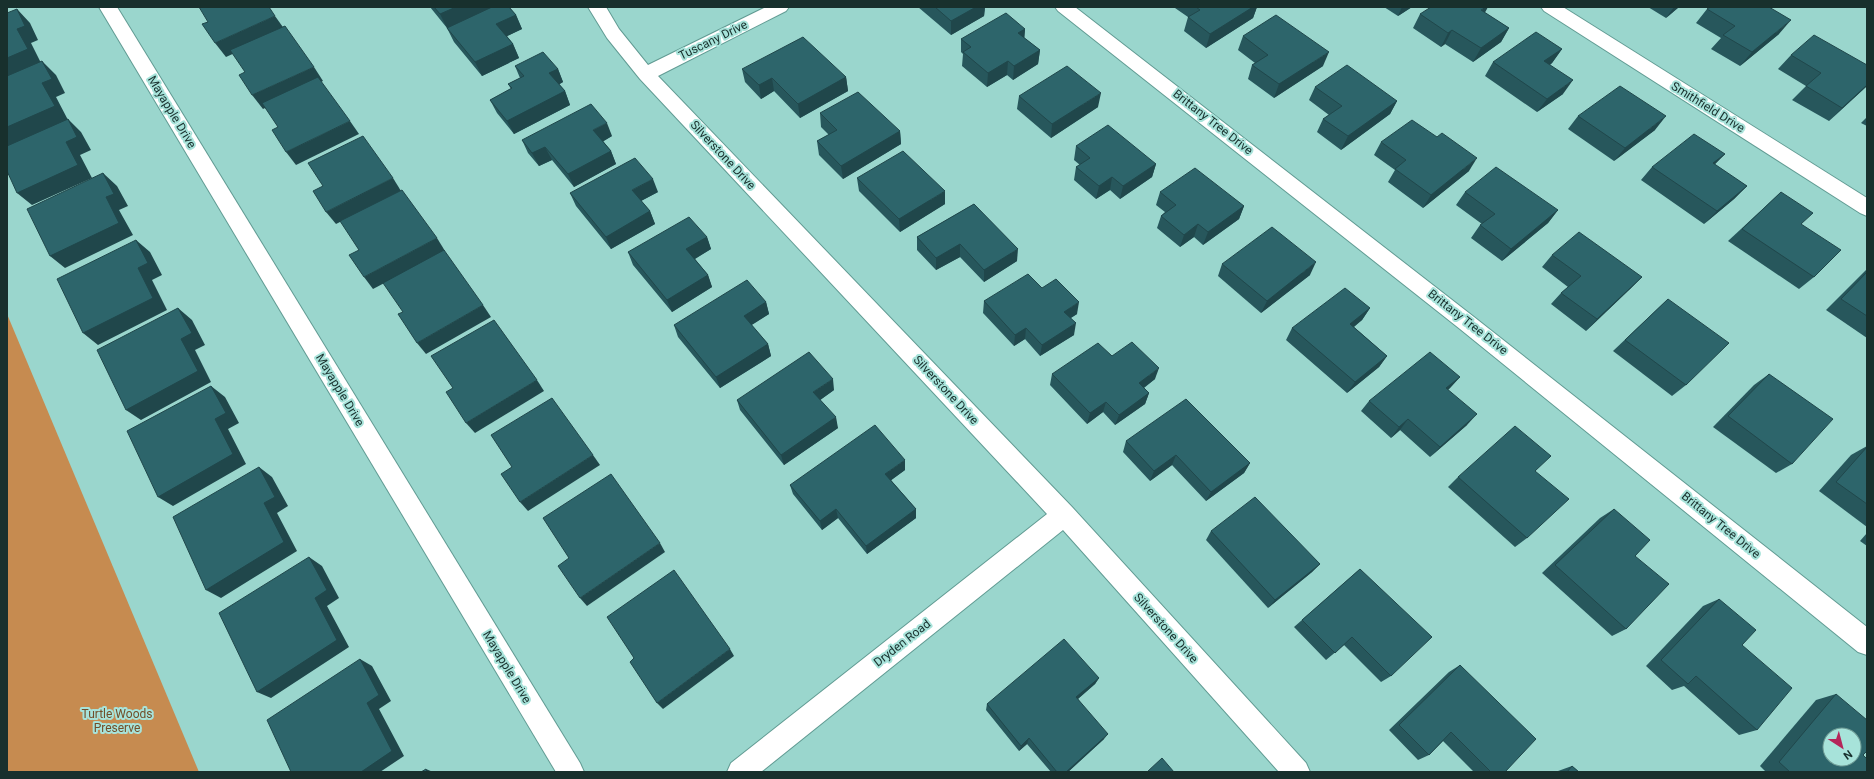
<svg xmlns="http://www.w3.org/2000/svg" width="1874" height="779" font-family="Roboto,sans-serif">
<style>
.green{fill:#c68b50}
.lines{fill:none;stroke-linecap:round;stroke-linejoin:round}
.street-casing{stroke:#619b93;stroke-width:2}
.street{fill:#fff;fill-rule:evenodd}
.wall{fill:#27575c}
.shaded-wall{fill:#20474b}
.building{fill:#2d656b;stroke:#20474b;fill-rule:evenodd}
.labels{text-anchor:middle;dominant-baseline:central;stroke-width:4;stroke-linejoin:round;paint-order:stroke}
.street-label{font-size:12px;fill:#18302d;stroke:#a7e3da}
.park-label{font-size:12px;fill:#724e29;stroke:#a7e3da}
</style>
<rect width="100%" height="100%" fill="#9ad6cd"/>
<polygon class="green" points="7,314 199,772 7,772"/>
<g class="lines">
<defs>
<g id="street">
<polygon points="99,7 117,7 580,763 584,772 556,772"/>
<polygon points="588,7 606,7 619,29 648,65 766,7 789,7 786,11 658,76 1072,507 1306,763 1310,772 1279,772 1063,530 761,772 727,772 731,763 1047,514 640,79 607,38"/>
<polygon points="1055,7 1075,7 1474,317 1867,627 1867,655 1858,652 1460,329 1058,11"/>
<polygon points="1541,7 1563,7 1867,198 1867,216 1860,213 1544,11"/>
</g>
</defs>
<use href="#street" class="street-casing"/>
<use href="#street" class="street"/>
</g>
<g class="wall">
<polygon points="430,7 509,7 516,15 522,29 507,36 513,44 519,58 482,76 454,42 447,28"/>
<polygon points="918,7 985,7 984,16 951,35"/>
<polygon points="1175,7 1257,7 1253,18 1206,48 1184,31 1188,17 1175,8"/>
<polygon points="1384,7 1412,7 1398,16"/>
<polygon points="1648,7 1679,7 1666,18"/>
<polygon points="1707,9 1779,34 1740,66 1711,49 1721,38 1696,23"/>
<polygon points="1485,13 1509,28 1501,42 1473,62 1445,44 1441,47 1413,28 1420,14"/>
<polygon points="1025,29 1024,38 1040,50 1038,64 1013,80 1007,75 987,87 962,66 963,54 961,52 961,39"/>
<polygon points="1243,36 1323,66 1274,98 1248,79 1252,65 1255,63 1238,50"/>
<polygon points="1562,49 1552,63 1550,65 1563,94 1537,112 1485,76 1493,62"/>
<polygon points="1791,55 1867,65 1867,86 1829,121 1792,100 1806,86 1778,69"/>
<polygon points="515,66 558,69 563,82 559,84 565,91 570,105 514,134 497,113 490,100 511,89 508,84 520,78"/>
<polygon points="742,69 846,77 848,91 800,118 774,91 761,99 745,82"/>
<polygon points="1315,87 1397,101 1390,114 1341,150 1317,132 1323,119 1329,115 1309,100"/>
<polygon points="1019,96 1098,107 1051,138 1017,109"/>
<polygon points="820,113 900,131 901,144 843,179 819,155 817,141 829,135 821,127"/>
<polygon points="1578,116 1655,130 1614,161 1568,129"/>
<polygon points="1867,117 1867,126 1861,123"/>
<polygon points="612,136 603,141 611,151 616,164 574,187 552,160 539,166 528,153 522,140"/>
<polygon points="1381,142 1469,171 1423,208 1388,182 1395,170 1374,155"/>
<polygon points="1076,146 1156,164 1152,177 1120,199 1110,190 1096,199 1074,180 1076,167 1080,165 1074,160"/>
<polygon points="1725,154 1714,165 1747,186 1734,199 1704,224 1641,180 1652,167"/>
<polygon points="857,178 945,204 900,232 859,191"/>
<polygon points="658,192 641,201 650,211 655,224 611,249 576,206 570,193"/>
<polygon points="1160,192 1244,206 1239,219 1203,245 1194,237 1180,247 1157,228 1161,216 1165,212 1156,205"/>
<polygon points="1465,192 1558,210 1548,223 1502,261 1471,238 1480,225 1482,224 1456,205"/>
<polygon points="1781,192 1801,224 1814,277 1799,289 1728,241"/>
<polygon points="974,204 1017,261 984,282 960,257 936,270 917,250 917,237"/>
<polygon points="707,237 711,249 695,259 708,275 712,287 672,312 633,265 628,252"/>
<polygon points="1552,255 1642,277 1630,289 1586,331 1551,304 1561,293 1568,287 1542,267"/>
<polygon points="1222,264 1310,275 1261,313 1218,276"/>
<polygon points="1867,269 1867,338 1826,310"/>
<polygon points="1042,288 1077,314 1071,318 1074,335 1040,356 1025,339 1014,346 983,313 984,301"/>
<polygon points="1668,299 1686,385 1672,396 1613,351"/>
<polygon points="766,302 769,314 751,325 768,344 771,356 720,388 678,337 674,325"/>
<polygon points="1370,308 1362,320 1354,327 1387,356 1379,367 1347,393 1286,340 1292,328"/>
<polygon points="1112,356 1155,379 1144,388 1149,393 1145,404 1115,425 1103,412 1087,424 1050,385 1052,374"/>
<polygon points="1769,374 1792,464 1776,473 1713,427 1754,385"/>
<polygon points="1460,377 1448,390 1467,425 1430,457 1400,430 1391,438 1361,411 1369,401"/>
<polygon points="834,390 820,400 838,428 784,465 740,410 737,400"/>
<polygon points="1126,441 1250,463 1244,473 1206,501 1172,465 1150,481 1123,452"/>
<polygon points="1867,446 1867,527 1819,491 1851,455"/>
<polygon points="905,470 891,480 916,509 916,518 867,554 838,518 822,530 793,494 790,485"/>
<polygon points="1535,471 1527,538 1515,547 1448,487 1458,477"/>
<polygon points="1614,509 1635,556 1626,629 1612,636 1542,573 1600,518"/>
<polygon points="1211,531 1320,564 1312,572 1268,608 1206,540"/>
<polygon points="1867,533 1867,546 1860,541"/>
<polygon points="1360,569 1391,676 1381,682 1344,645 1326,660 1294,627 1302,620"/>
<polygon points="1719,599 1742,645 1757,730 1739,735 1684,686 1672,690 1646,666 1703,606"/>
<polygon points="1460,665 1505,772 1474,772 1443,741 1429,755 1418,760 1389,730 1449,672"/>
<polygon points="1099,678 1095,684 1078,699 1104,739 1068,772 1051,772 1027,744 1019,751 986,710 987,704"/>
<polygon points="1836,694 1863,755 1867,772 1766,772 1760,766 1816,700"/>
<polygon points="1572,766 1579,772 1557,772 1558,771"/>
</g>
<g class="shaded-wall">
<polygon points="456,7 493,7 447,28 440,14"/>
<polygon points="976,7 985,7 984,16 951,35 951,21"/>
<polygon points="1253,7 1257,7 1253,18 1206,48 1210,34"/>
<polygon points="1402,7 1412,7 1398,16"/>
<polygon points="1486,7 1488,7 1482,18 1481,10"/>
<polygon points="1674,7 1679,7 1666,18"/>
<polygon points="17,9 30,23 38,40 31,43 41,63 7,77 7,58 17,29"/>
<polygon points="516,15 522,29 503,38 496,24"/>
<polygon points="275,16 285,30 226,57 215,43"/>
<polygon points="1791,20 1779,34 1740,66 1752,52"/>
<polygon points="1509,28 1501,42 1473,62 1481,48"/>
<polygon points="1025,29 1024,43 1018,33"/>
<polygon points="1452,30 1445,44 1441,47 1448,33"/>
<polygon points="513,44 519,58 482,76 475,62"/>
<polygon points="1562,49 1552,63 1535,75 1544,61"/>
<polygon points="1040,50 1038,64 1013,80 1014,66"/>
<polygon points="1329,52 1323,66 1274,98 1279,84"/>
<polygon points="42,61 56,75 65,93 56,97 68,120 7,147 7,127"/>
<polygon points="1008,61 1007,75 987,87 988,73"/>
<polygon points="314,67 323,81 263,109 252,95"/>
<polygon points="558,69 563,82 555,87 549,73"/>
<polygon points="846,77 848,91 800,118 798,104"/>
<polygon points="772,78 774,91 761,99 759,85"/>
<polygon points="1573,80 1563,94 1537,112 1547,99"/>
<polygon points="1867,85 1867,86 1829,121 1842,108"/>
<polygon points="565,91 570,105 514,134 507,121"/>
<polygon points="1101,93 1098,107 1051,138 1052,124"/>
<polygon points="1397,101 1390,114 1341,150 1348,136"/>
<polygon points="1666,116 1655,130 1614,161 1625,148"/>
<polygon points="68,119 81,132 91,150 80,155 92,178 32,205 17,193 66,142"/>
<polygon points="350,121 359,134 296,165 286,152"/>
<polygon points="607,123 612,136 599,144 593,130"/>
<polygon points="900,131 901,144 843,179 841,166"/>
<polygon points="545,147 552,160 539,166 532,153"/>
<polygon points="611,151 616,164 574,187 568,174"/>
<polygon points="1725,154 1712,167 1713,163"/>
<polygon points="1477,158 1469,171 1423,208 1431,195"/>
<polygon points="1156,164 1152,177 1120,199 1123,186"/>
<polygon points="103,173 117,186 128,206 119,210 133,235 65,268 50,256"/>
<polygon points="1112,177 1110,190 1096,199 1099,186"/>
<polygon points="393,178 401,191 336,224 326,212"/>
<polygon points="653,179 658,192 637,203 632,190"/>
<polygon points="1747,186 1734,199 1704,224 1717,211"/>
<polygon points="945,191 945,204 900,232 899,219"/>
<polygon points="1244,206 1239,219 1203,245 1208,232"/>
<polygon points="1558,210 1548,223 1502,261 1511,249"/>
<polygon points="650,211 655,224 611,249 606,237"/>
<polygon points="1198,224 1194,237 1180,247 1184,235"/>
<polygon points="707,237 711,249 691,261 686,249"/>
<polygon points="437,238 445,251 373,289 364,277"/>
<polygon points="136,240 150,252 162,275 152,280 167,310 98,345 83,333 138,268"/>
<polygon points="960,244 960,257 936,270 936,258"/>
<polygon points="1018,249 1017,261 984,282 984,270"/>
<polygon points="1316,262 1310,275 1261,313 1267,301"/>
<polygon points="708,275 712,287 672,312 667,300"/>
<polygon points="1642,277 1630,289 1586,331 1597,319"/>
<polygon points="766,302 769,314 747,328 744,316"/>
<polygon points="1079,302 1077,314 1062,323 1064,312"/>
<polygon points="483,305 491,317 426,354 417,343"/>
<polygon points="178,308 192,320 205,345 195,350 211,382 141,420 126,410"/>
<polygon points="1370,308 1362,320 1343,335 1350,324"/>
<polygon points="1076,323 1074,335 1040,356 1042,345"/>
<polygon points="1026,328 1025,339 1014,346 1015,335"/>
<polygon points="768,344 771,356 720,388 716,377"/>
<polygon points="1387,356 1379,367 1347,393 1355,382"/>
<polygon points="1159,368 1155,379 1135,394 1139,383"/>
<polygon points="1460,377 1450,388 1437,399 1446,388"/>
<polygon points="833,379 834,390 816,403 813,392"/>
<polygon points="537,380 544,391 475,433 466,423"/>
<polygon points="211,386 225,397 239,423 228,429 246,464 173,506 158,497 215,419"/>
<polygon points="1149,393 1145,404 1115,425 1119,415"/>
<polygon points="1106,402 1103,412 1087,424 1090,413"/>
<polygon points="1477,414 1467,425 1430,457 1440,447"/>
<polygon points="836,417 838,428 784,465 781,455"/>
<polygon points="1408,419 1400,430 1391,438 1399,427"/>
<polygon points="593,455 600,465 528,511 520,502"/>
<polygon points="1176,455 1172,465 1150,481 1154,471"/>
<polygon points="905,460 905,470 886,484 885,474"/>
<polygon points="1250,463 1244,473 1206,501 1211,492"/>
<polygon points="259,467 272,477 288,506 277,513 297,551 221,598 206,590 264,503"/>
<polygon points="836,509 838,518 822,530 820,521"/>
<polygon points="916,509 916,518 867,554 866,546"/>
<polygon points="660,543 665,552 587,606 580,598"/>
<polygon points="309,557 322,566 339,598 327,606 349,647 271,698 257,692 315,598"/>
<polygon points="1320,564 1312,572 1268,608 1275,600"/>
<polygon points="730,649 734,656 663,709 657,703"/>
<polygon points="360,659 372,666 391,701 379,709 404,756 380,772 361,772"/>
<polygon points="1099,678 1095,684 1073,703 1076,697"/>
<polygon points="1108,734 1104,739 1068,772 1066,772"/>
<polygon points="1029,738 1027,744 1019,751 1021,746"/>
<polygon points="426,769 433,772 427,772"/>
</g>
<g class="building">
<polygon points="199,7 269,7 275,16 215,43 202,24 208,22"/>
<polygon points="434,7 456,7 440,14"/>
<polygon points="492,7 509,7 516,15 496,24 513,44 475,62 447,28"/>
<polygon points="935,7 976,7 951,21"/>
<polygon points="1196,7 1253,7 1210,34 1188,17 1200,10"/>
<polygon points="1431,7 1486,7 1481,10 1509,28 1481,48 1452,30 1448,33 1420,14"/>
<polygon points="1710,7 1769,7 1791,20 1752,52 1723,35 1735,26 1707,9"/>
<polygon points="17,9 25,26 17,29 28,49 7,58 7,13"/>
<polygon points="1006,13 1025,29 1018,33 1040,50 1014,66 1008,61 988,73 963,52 971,47 961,39"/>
<polygon points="1276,15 1329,52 1279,84 1252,65 1268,55 1243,36"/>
<polygon points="285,26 314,67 252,95 239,75 245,72 230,50"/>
<polygon points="1536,32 1562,49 1544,61 1573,80 1547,99 1493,62"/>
<polygon points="1814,35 1867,65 1867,85 1842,108 1806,86 1821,73 1791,55"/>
<polygon points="803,37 846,77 798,104 772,78 759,85 742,69"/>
<polygon points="543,52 558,69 549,73 565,91 507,121 490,100 512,88 508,84 524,76 515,66"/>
<polygon points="42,61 52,79 42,83 55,106 7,127 7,76"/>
<polygon points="1347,65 1397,101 1348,136 1323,119 1342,106 1315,87"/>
<polygon points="1067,66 1101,93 1052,124 1019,96"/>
<polygon points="318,77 350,121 286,152 272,130 278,127 262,103"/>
<polygon points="1620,86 1666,116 1625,148 1578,116"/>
<polygon points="858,92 900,131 841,166 817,141 837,130 820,113"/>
<polygon points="591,104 607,123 593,130 611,151 568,174 545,147 532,153 522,140"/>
<polygon points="68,119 77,137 66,142 78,165 17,193 7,171 7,146"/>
<polygon points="1412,120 1437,137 1442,133 1477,158 1431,195 1395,169 1406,160 1381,142"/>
<polygon points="1108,125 1156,164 1123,186 1112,177 1099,186 1076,167 1090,158 1076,146"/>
<polygon points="1694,134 1725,154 1713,163 1747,186 1717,211 1652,167"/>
<polygon points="363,136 393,178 326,212 313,191 323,186 308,163"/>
<polygon points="903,151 945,191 899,219 857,178"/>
<polygon points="635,158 653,179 632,190 650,211 606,237 570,193"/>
<polygon points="1496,167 1558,210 1511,249 1480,225 1495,214 1465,192"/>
<polygon points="1195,168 1244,206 1208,232 1198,224 1184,235 1161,216 1176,205 1160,192"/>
<polygon points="103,173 114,194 106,197 119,223 50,256 27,209"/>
<polygon points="402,190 437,238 364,277 349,255 359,250 340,221"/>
<polygon points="1781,192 1813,213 1801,224 1841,250 1814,277 1742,229"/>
<polygon points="974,204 1018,249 984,270 960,244 936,258 917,237"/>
<polygon points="689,217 707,237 686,249 708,275 667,300 628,252"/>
<polygon points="1272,227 1316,262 1267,301 1222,264"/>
<polygon points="1579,232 1642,277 1597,319 1561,293 1581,276 1552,255"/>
<polygon points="136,240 148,263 138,268 153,298 83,333 57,279"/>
<polygon points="444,250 483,305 417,343 398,314 403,312 383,283"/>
<polygon points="1867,272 1867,316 1841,299"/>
<polygon points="1028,274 1042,288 1056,279 1079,302 1064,312 1076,323 1042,345 1026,328 1015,335 984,301"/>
<polygon points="747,280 766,302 744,316 768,344 716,377 674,325"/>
<polygon points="1345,288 1370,308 1350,324 1387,356 1355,382 1292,328"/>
<polygon points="1668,299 1729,343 1686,385 1625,340"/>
<polygon points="178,308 192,333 181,339 198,371 126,410 97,350"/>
<polygon points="494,320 537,380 466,423 446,392 453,388 431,356"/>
<polygon points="1132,342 1159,368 1139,383 1149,393 1119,415 1106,402 1090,413 1052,374 1098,343 1112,356"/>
<polygon points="809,352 833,379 813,392 836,417 781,455 737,400"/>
<polygon points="1430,352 1460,377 1446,388 1477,414 1440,447 1408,419 1399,427 1369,401"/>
<polygon points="1769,374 1833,419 1792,464 1728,416"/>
<polygon points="211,386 226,413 215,419 233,454 158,497 127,431"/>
<polygon points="552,398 593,455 520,502 501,474 512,467 491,435"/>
<polygon points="1186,399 1250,463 1211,492 1176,455 1154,471 1126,441"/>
<polygon points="875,425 905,460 885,474 916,509 866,546 836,509 820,521 790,485"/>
<polygon points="1515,426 1551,456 1535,471 1569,499 1527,538 1458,477"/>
<polygon points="1867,447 1867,504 1836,482"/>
<polygon points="259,467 275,497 264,503 284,542 206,590 173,517"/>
<polygon points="611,474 660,543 580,598 558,566 569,558 543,518"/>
<polygon points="1255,497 1320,564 1275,600 1211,531"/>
<polygon points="1614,509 1650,540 1635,556 1669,584 1626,629 1555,565"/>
<polygon points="309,557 327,590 315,598 337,640 257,692 219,613"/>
<polygon points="1360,569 1432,637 1391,676 1352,637 1335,653 1302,620"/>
<polygon points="674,570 730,649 657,703 630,662 634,658 607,617"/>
<polygon points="1719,599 1756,630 1742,645 1792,688 1757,730 1696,676 1688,684 1661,660"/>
<polygon points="1064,639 1099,678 1076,697 1108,734 1066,772 1057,772 1029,738 1021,746 987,704"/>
<polygon points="360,659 379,695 367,703 392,751 361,772 291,772 267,720"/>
<polygon points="1460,665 1536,739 1505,772 1491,772 1451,732 1429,755 1399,725"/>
<path d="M1836,694l31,26v31l-4,4 4,4v13h-77l-11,-10zM1830,735h24v24h-24z"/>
<polygon points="1162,758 1174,772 1147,772"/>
<polygon points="1572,766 1579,772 1567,772"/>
<polygon points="426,769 427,772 421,772"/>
</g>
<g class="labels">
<g class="street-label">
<text transform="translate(713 40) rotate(-26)">Tuscany Drive</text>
<text transform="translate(1708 107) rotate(32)">Smithfield Drive</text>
<text transform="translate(172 112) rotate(59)">Mayapple Drive</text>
<text transform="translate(1213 122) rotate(38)">Brittany Tree Drive</text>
<text transform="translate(723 155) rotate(47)">Silverstone Drive</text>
<text transform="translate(1468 322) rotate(38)">Brittany Tree Drive</text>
<text transform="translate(340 390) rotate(59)">Mayapple Drive</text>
<text transform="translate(946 390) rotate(47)">Silverstone Drive</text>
<text transform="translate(1721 525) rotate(39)">Brittany Tree Drive</text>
<text transform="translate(1166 628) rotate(48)">Silverstone Drive</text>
<text transform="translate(902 643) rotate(-38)">Dryden Road</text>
<text transform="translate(507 667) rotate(59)">Mayapple Drive</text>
</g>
<g class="park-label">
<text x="117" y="714">Turtle Woods<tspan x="117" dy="14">Preserve</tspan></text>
</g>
</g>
<rect width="1874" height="779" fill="none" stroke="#18302d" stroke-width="16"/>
<g transform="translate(1842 747) rotate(144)"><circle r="19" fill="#a7e3da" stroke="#6e9b95"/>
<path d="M0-3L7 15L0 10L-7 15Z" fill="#b5265a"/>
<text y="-6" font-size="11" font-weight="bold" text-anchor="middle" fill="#18302d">N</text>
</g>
</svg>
